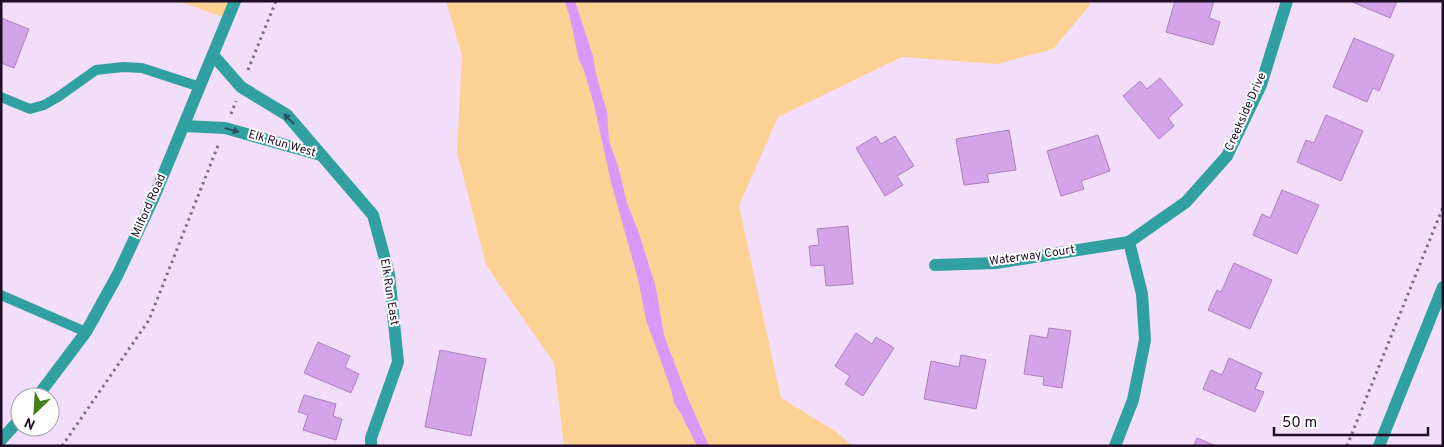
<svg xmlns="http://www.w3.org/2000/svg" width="1444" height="447" font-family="Overpass,sans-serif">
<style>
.green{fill:#fdd194}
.water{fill:#dd96f9}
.building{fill:#d3a4e7;stroke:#ad7fc0}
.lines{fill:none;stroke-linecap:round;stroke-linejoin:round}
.path{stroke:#806d88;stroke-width:3;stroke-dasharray:2.5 4;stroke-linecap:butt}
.service{stroke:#31a0a1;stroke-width:10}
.minor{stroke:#31a0a1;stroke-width:12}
.tertiary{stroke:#31a0a1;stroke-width:12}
.oneway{fill:#28505e}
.labels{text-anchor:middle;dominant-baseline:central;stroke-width:4;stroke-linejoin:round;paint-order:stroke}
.street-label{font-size:12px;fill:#200e27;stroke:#fff}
</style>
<rect width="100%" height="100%" fill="#f2defa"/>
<g class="green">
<polygon points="178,1 235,1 228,19"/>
<polygon points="446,1 1087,1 1090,5 1053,49 997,64 902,57 778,117 739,206 781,398 835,431 852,446 564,446 554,363 486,265 457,152 462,56"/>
</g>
<polygon class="water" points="565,1 575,1 593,56 596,74 607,112 609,141 618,166 627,203 639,233 656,288 664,335 687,396 709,446 697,446 681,414 674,403 671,389 646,320 639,283 611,182 594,105 584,70 579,60 570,18"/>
<g class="building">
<polygon points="1175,1 1214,1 1209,18 1220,22 1213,45 1166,32"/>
<polygon points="1350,1 1397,1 1390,18"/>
<polygon points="1,18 29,29 14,68 1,63"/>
<polygon points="1354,38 1394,55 1379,91 1373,88 1367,102 1333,87"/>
<polygon points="1160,78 1183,105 1168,118 1174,126 1159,139 1123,96 1140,81 1147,89"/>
<polygon points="1326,115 1363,131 1341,181 1297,162 1306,140 1314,143"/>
<polygon points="1009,130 1016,170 987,174 989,182 964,185 956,139"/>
<polygon points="1098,135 1110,171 1081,181 1084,189 1061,196 1047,151"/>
<polygon points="876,136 881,144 895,136 914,166 897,176 903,185 885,196 856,148"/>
<polygon points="1282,190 1319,205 1297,254 1253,235 1262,214 1270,218"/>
<polygon points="848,226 853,284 826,286 824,265 811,266 809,246 819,245 817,229"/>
<polygon points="1234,263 1272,280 1250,329 1208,310 1217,290 1221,292"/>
<polygon points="1049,328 1071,331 1062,388 1043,385 1044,377 1024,374 1030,335 1047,338"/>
<polygon points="856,333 872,344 876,337 894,348 863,396 845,384 850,376 835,366"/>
<polygon points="318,342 350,356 345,367 359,374 351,393 304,373"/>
<polygon points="440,350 486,359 471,436 425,427"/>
<polygon points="961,355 986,360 976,409 924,399 931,361 959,367"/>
<polygon points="1229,358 1262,373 1255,389 1264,392 1255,412 1203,389 1211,370 1222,375"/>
<polygon points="304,395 336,404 333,416 342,419 336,440 303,430 308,415 298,412"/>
<polygon points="1197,438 1216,446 1194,446"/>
</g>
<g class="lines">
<g class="path">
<polyline points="248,70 276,1"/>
<polyline points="231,114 236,101"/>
<polyline points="62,446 149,320 219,143"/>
<polyline points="1347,446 1443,207"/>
</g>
<g class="service">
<polyline points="1,97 30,109 44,105 58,97 96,70 123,67 142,68 200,87"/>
<polyline points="1,295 86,332"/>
</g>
<g class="minor">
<polyline points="213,55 241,87 287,115 373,215 389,274 398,362 371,438 371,446"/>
<polyline points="184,126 225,128 321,155"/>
<polyline points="935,265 996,263 1129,242 1186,202 1227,156 1261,85 1287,1"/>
<polyline points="1115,446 1133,400 1145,340 1142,294 1129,242"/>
<polyline points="1379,446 1443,287"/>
</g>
<g class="tertiary">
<polyline points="37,397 86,332 118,274 154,197 235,1"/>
<polyline points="1,440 20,419"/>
</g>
</g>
<defs><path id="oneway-solid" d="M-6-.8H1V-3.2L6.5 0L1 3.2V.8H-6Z" transform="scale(1.25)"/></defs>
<g class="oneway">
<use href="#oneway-solid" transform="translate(289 119) rotate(-135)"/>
<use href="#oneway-solid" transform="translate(232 130) rotate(16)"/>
</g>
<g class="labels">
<g class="street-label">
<text transform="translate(1246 112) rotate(-66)">Creekside Drive</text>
<text transform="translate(282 144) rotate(16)">Elk Run West</text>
<text transform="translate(149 206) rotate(-66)">Milford Road</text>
<text transform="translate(1032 256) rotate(-8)">Waterway Court</text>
<text transform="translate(389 292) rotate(81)">Elk Run East</text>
</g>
</g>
<rect width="1444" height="447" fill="none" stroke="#200e27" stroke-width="5"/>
<g transform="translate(35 412) rotate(205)"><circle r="24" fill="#ffffff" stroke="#a69fa9"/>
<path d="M0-4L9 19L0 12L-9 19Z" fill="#427e19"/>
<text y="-8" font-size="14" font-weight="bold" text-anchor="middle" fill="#200e27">N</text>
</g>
<path d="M1274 427v8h154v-8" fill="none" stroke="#200e27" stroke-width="2.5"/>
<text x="1282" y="427" font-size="15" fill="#200e27" stroke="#ffffff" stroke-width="4" paint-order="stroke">50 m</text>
</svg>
